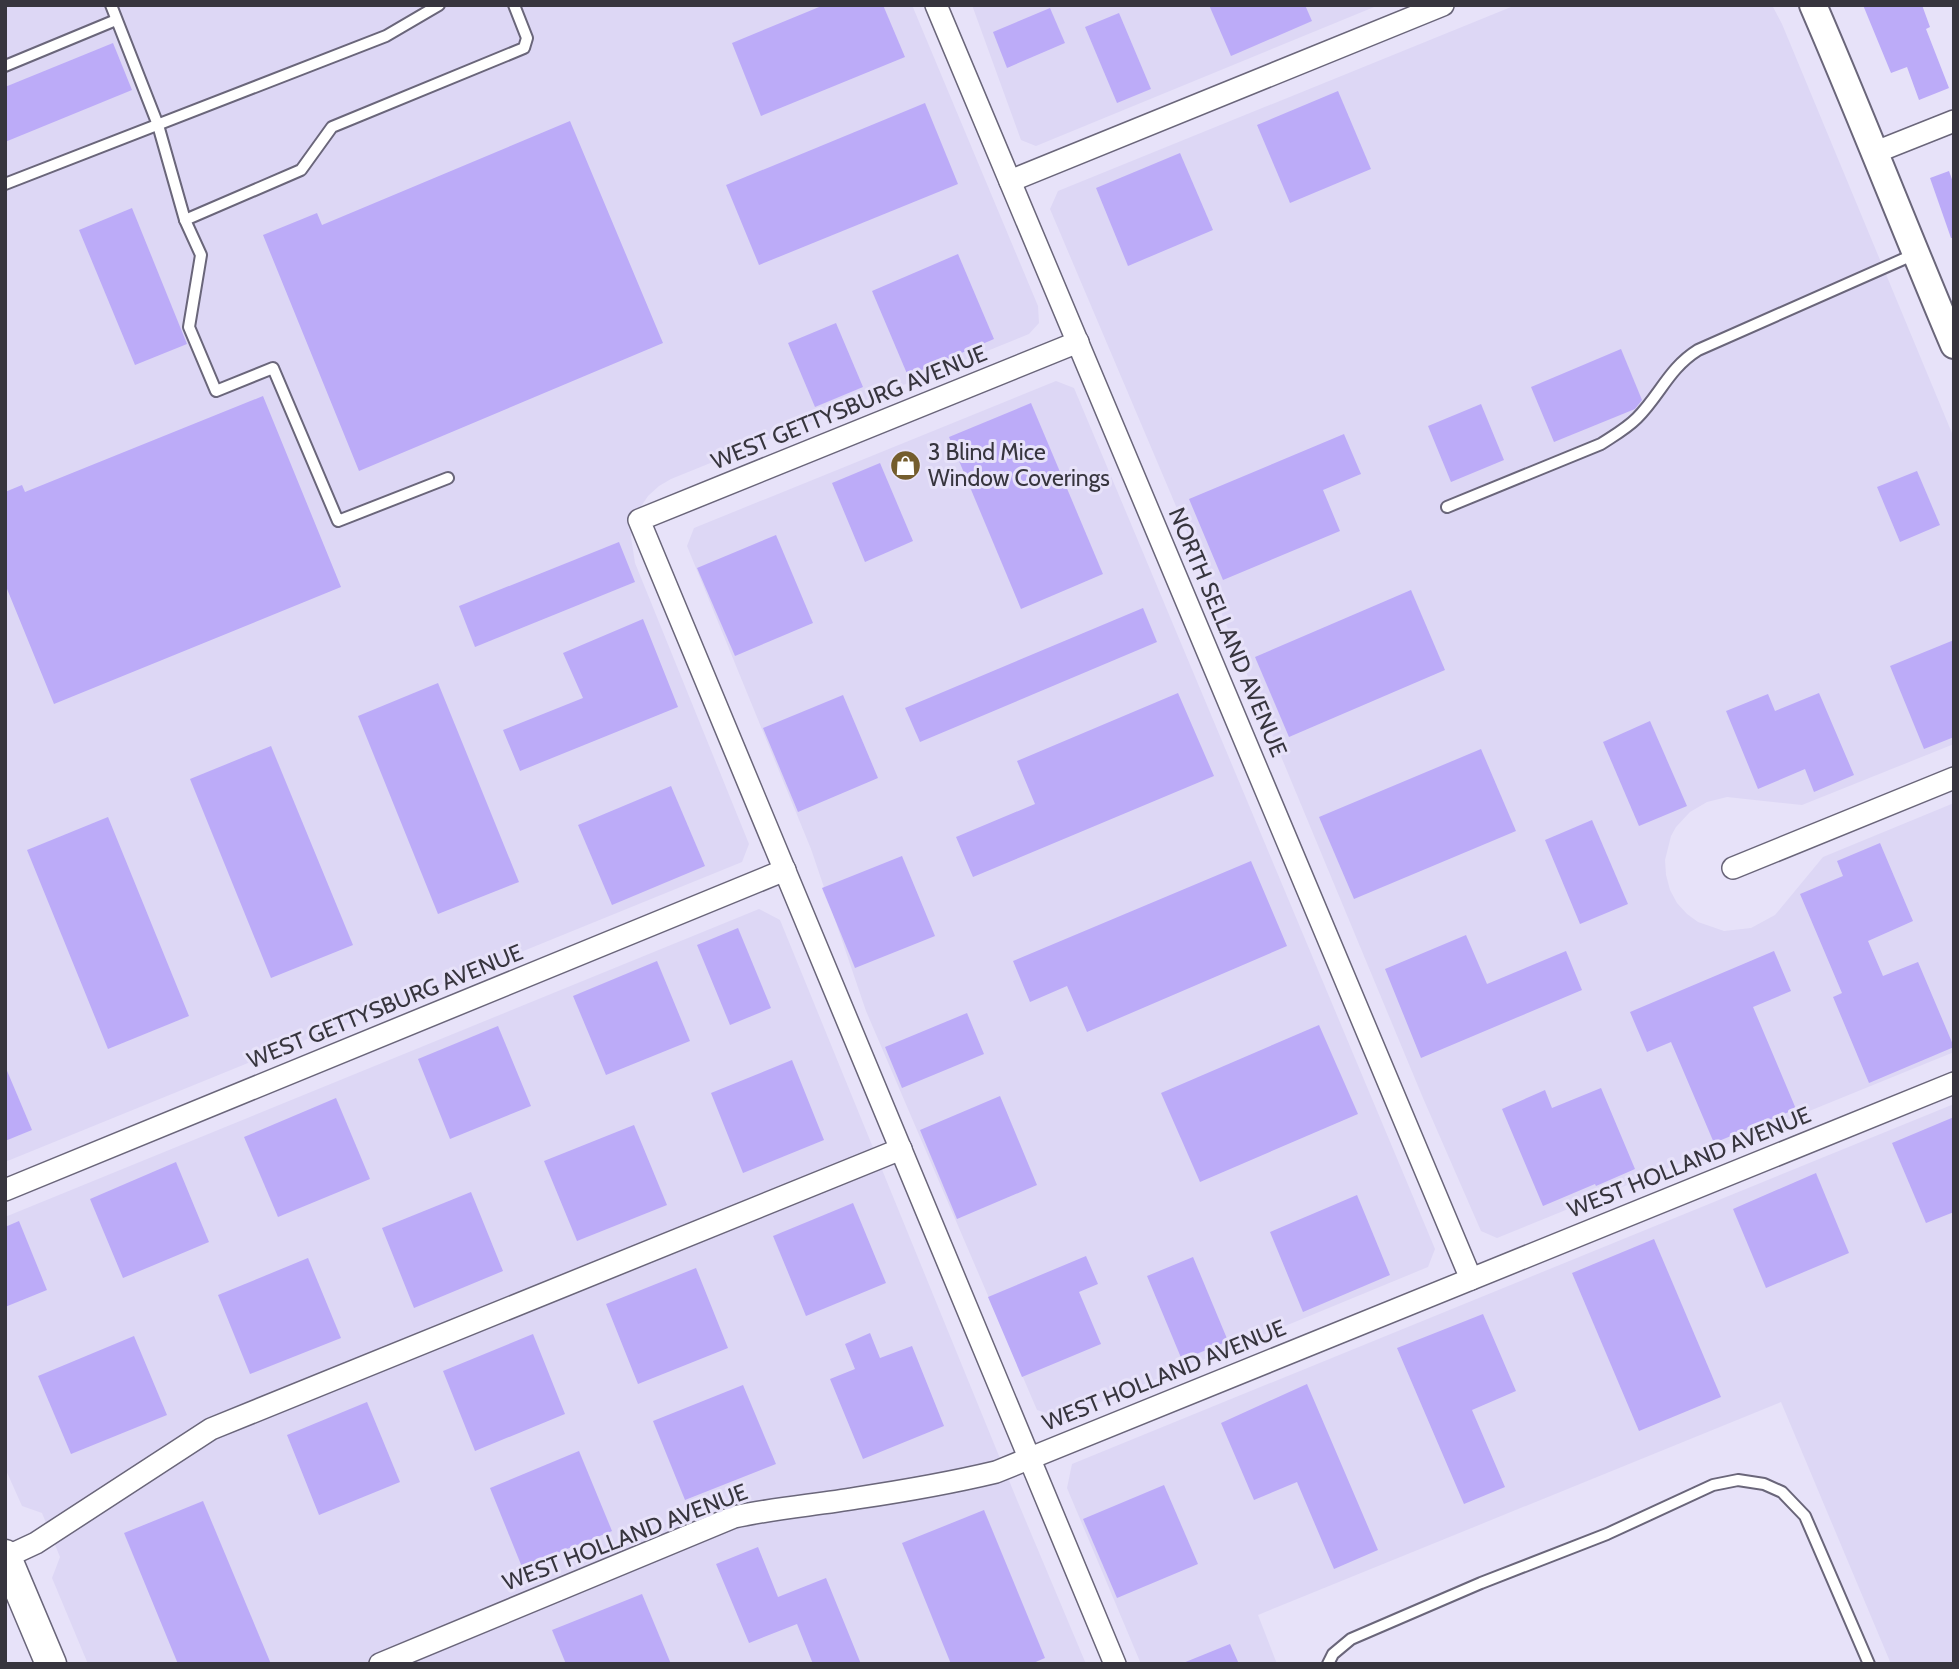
<svg xmlns="http://www.w3.org/2000/svg" width="1959" height="1669" font-family="Cabin,sans-serif">
<style>
.built{fill:#ddd7f5}
.building{fill:#bcabf8}
.lines{fill:none;stroke-linecap:round;stroke-linejoin:round}
.service-casing{stroke:#6a667a;stroke-width:14}
.minor-casing{stroke:#6a667a;stroke-width:24}
.tertiary-casing{stroke:#6a667a;stroke-width:30}
.secondary-casing{stroke:#6a667a;stroke-width:33}
.service{stroke:#fff;stroke-width:10}
.minor{stroke:#fff;stroke-width:21}
.tertiary{stroke:#fff;stroke-width:26}
.secondary{stroke:#fff;stroke-width:30}
.labels{text-anchor:middle;dominant-baseline:central;stroke-width:6;stroke-linejoin:round;paint-order:stroke}
.street-label{font-size:23px;fill:#37353e;stroke:#e7e2f9}
.poi-label{font-size:23px;fill:#37353e;stroke:#e7e2f9;text-anchor:start}
</style>
<rect width="100%" height="100%" fill="#e7e2f9"/>
<g class="built">
<polygon points="5,5 912,5 1038,306 1039,323 1029,334 671,479 659,486 648,496 640,508 634,523 631,537 635,563 749,844 742,862 5,1162"/>
<polygon points="972,5 1379,5 1036,146 1021,140"/>
<polygon points="1516,5 1772,5 1782,24 1954,438 1954,744 1802,805 1727,797 1707,802 1690,812 1676,827 1671,836 1665,860 1666,875 1670,890 1677,903 1687,914 1698,922 1724,931 1751,928 1775,915 1823,857 1954,803 1954,1052 1497,1238 1481,1231 1423,1098 1226,624 1050,209 1058,191"/>
<polygon points="1056,381 1074,388 1435,1249 1428,1267 1062,1418 1037,1410 866,1011 811,849 687,546 694,528"/>
<polygon points="759,909 780,920 1017,1500 1086,1664 88,1664 52,1578 60,1557 42,1513 22,1506 5,1468 5,1217"/>
<polygon points="1954,1104 1954,1664 1891,1664 1781,1402 1258,1615 1277,1664 1141,1664 1067,1488 1072,1464"/>
</g>
<g class="building">
<polygon points="824,5 883,5 905,57 761,116 732,43"/>
<polygon points="1209,5 1305,5 1312,21 1231,56"/>
<polygon points="1863,5 1922,5 1930,27 1926,29 1949,88 1919,100 1907,67 1891,73"/>
<polygon points="1050,8 1065,43 1007,68 993,32"/>
<polygon points="1119,13 1151,89 1117,103 1085,27"/>
<polygon points="113,43 132,90 5,142 5,87"/>
<polygon points="1338,91 1371,169 1290,203 1257,125"/>
<polygon points="925,103 958,184 759,265 726,185"/>
<polygon points="570,121 663,343 359,471 263,235 317,213 322,225"/>
<polygon points="1180,153 1213,230 1128,266 1096,188"/>
<polygon points="1949,171 1954,185 1954,238 1951,238 1930,178"/>
<polygon points="132,208 187,344 135,365 79,230"/>
<polygon points="958,254 994,339 908,376 872,291"/>
<polygon points="836,323 863,387 815,407 788,343"/>
<polygon points="1621,349 1642,400 1635,409 1554,442 1531,387"/>
<polygon points="263,396 341,587 54,704 5,584 5,492 22,485 25,492"/>
<polygon points="1031,403 1103,574 1021,609 949,437"/>
<polygon points="1481,404 1504,460 1451,482 1428,426"/>
<polygon points="1344,434 1361,474 1323,490 1340,531 1223,580 1189,499"/>
<polygon points="880,463 913,541 865,562 832,483"/>
<polygon points="1917,471 1940,525 1900,542 1877,487"/>
<polygon points="776,535 813,623 735,656 697,568"/>
<polygon points="619,542 635,582 475,647 459,606"/>
<polygon points="1411,590 1445,670 1289,737 1255,657"/>
<polygon points="1143,608 1157,642 920,742 905,708"/>
<polygon points="643,619 678,707 520,771 503,730 583,698 563,653"/>
<polygon points="1954,640 1954,737 1924,749 1890,666"/>
<polygon points="438,683 519,882 438,914 358,716"/>
<polygon points="1178,693 1214,776 973,877 956,837 1035,804 1017,761"/>
<polygon points="1819,693 1854,775 1814,792 1805,769 1758,789 1726,711 1768,694 1775,711"/>
<polygon points="843,695 878,778 798,812 763,728"/>
<polygon points="1650,721 1687,806 1639,826 1603,742"/>
<polygon points="271,746 353,945 271,978 190,779"/>
<polygon points="1481,749 1516,831 1354,899 1319,817"/>
<polygon points="671,786 705,866 612,905 578,825"/>
<polygon points="108,817 189,1016 108,1049 27,850"/>
<polygon points="1592,820 1628,904 1580,924 1545,840"/>
<polygon points="1880,843 1913,921 1868,941 1883,976 1918,962 1954,1047 1869,1083 1833,997 1842,993 1800,894 1843,876 1837,861"/>
<polygon points="902,856 935,936 855,968 822,888"/>
<polygon points="1251,861 1287,946 1087,1032 1067,986 1030,1002 1013,961"/>
<polygon points="738,928 771,1008 730,1025 697,945"/>
<polygon points="1466,935 1487,984 1566,951 1582,990 1421,1058 1385,969"/>
<polygon points="1774,951 1791,991 1753,1007 1796,1109 1714,1143 1671,1042 1647,1052 1630,1012"/>
<polygon points="657,961 690,1041 606,1075 573,996"/>
<polygon points="967,1013 984,1054 902,1088 885,1047"/>
<polygon points="1319,1025 1358,1114 1200,1182 1161,1093"/>
<polygon points="498,1026 531,1106 450,1139 418,1059"/>
<polygon points="792,1060 824,1140 743,1173 711,1093"/>
<polygon points="5,1066 32,1130 5,1141"/>
<polygon points="1601,1088 1635,1169 1596,1186 1595,1184 1543,1206 1502,1109 1545,1090 1552,1108"/>
<polygon points="1000,1096 1037,1185 957,1219 920,1130"/>
<polygon points="336,1098 370,1179 278,1217 244,1137"/>
<polygon points="1954,1117 1954,1212 1926,1223 1892,1143"/>
<polygon points="634,1125 667,1205 577,1241 544,1161"/>
<polygon points="176,1162 209,1242 123,1278 90,1199"/>
<polygon points="1816,1173 1849,1253 1766,1288 1733,1209"/>
<polygon points="471,1192 503,1271 414,1308 382,1228"/>
<polygon points="1357,1195 1390,1275 1303,1312 1270,1232"/>
<polygon points="853,1203 886,1283 806,1316 773,1236"/>
<polygon points="19,1221 47,1290 5,1307 5,1227"/>
<polygon points="1654,1239 1721,1397 1639,1431 1572,1273"/>
<polygon points="1086,1256 1098,1284 1079,1292 1101,1344 1022,1377 988,1297"/>
<polygon points="1193,1257 1228,1341 1182,1360 1147,1276"/>
<polygon points="308,1258 341,1338 250,1374 218,1295"/>
<polygon points="696,1268 728,1348 638,1384 606,1304"/>
<polygon points="1483,1314 1516,1391 1472,1410 1505,1487 1464,1504 1397,1348"/>
<polygon points="870,1333 880,1358 912,1346 944,1426 863,1459 830,1379 855,1369 845,1344"/>
<polygon points="533,1334 565,1414 475,1451 443,1371"/>
<polygon points="134,1336 167,1415 71,1454 38,1376"/>
<polygon points="1307,1384 1378,1550 1334,1569 1297,1482 1254,1500 1221,1423"/>
<polygon points="743,1385 776,1464 685,1500 653,1421"/>
<polygon points="367,1402 400,1482 319,1515 287,1435"/>
<polygon points="579,1451 612,1531 522,1567 490,1488"/>
<polygon points="1164,1485 1198,1564 1117,1598 1083,1519"/>
<polygon points="203,1501 271,1664 178,1664 124,1533"/>
<polygon points="984,1510 1045,1658 1031,1664 951,1664 902,1543"/>
<polygon points="758,1547 778,1597 826,1578 861,1664 813,1664 797,1624 749,1643 716,1564"/>
<polygon points="642,1594 671,1664 566,1664 552,1630"/>
<polygon points="1230,1644 1239,1664 1183,1664 1183,1663"/>
</g>
<g class="lines">
<defs>
<g id="service">
<polyline points="111,5 158,125 185,220 201,255 189,327 216,391 273,368 338,521 448,478"/>
<polyline points="5,66 116,20"/>
<polyline points="5,184 386,36 439,5"/>
<polyline points="185,220 301,170 332,127 524,48 527,38 514,5"/>
<path d="M1447,507l154,-63c12,-8 25,-15 36,-26 23,-23 32,-50 61,-68l217,-96"/>
<polyline points="1328,1664 1333,1654 1351,1639 1481,1583 1607,1534 1713,1485 1738,1480 1764,1484 1782,1492 1805,1516 1869,1664"/>
</g>
<g id="minor">
<polyline points="936,5 1471,1279"/>
<polyline points="1876,152 1954,121"/>
<polyline points="1010,181 1443,5"/>
<polyline points="1078,342 639,520 1115,1664"/>
<polyline points="1733,868 1954,778"/>
<polyline points="5,1190 785,870"/>
<polyline points="6,1557 36,1543 211,1429 901,1149"/>
<path d="M380,1664l354,-147c41,-9 82,-12 123,-19 47,-7 93,-15 139,-26l958,-389"/>
</g>
<path id="tertiary" d="M1813,5c49,113 93,227 141,340"/>
<polyline id="secondary" points="5,1555 51,1664"/>
</defs>
<use href="#service" class="service-casing"/>
<use href="#minor" class="minor-casing"/>
<use href="#tertiary" class="tertiary-casing"/>
<use href="#secondary" class="secondary-casing"/>
<use href="#service" class="service"/>
<use href="#minor" class="minor"/>
<use href="#tertiary" class="tertiary"/>
<use href="#secondary" class="secondary"/>
</g>
<defs>
<symbol id="shop-disc" viewBox="-11 -11 22 22"><circle r="9.5" fill="#745d2d" stroke="#e7e2f9"/><path d="M-5-2.5h2.3a2.7 3.5 0 0 1 5.4 0H5L5.5 6h-11ZM-1.5-2.5h3a1.5 2.3 0 0 0-3 0Z" fill="#fff"/></symbol>
</defs>
<g fill-rule="evenodd">
<use href="#shop-disc" x="888" y="448" width="35" height="35"/>
</g>
<g class="labels">
<g class="street-label">
<text transform="translate(849 407) rotate(-22)">WEST GETTYSBURG AVENUE</text>
<text transform="translate(1228 632) rotate(67)">NORTH SELLAND AVENUE</text>
<text transform="translate(385 1006) rotate(-22)">WEST GETTYSBURG AVENUE</text>
<text transform="translate(1689 1162) rotate(-22)">WEST HOLLAND AVENUE</text>
<text transform="translate(1164 1375) rotate(-22)">WEST HOLLAND AVENUE</text>
<text transform="translate(625 1537) rotate(-21)">WEST HOLLAND AVENUE</text>
</g>
<g class="poi-label">
<text x="928" y="452">3 Blind Mice<tspan x="928" dy="26">Window Coverings</tspan></text>
</g>
</g>
<rect width="1959" height="1669" fill="none" stroke="#37353e" stroke-width="14"/>
</svg>
